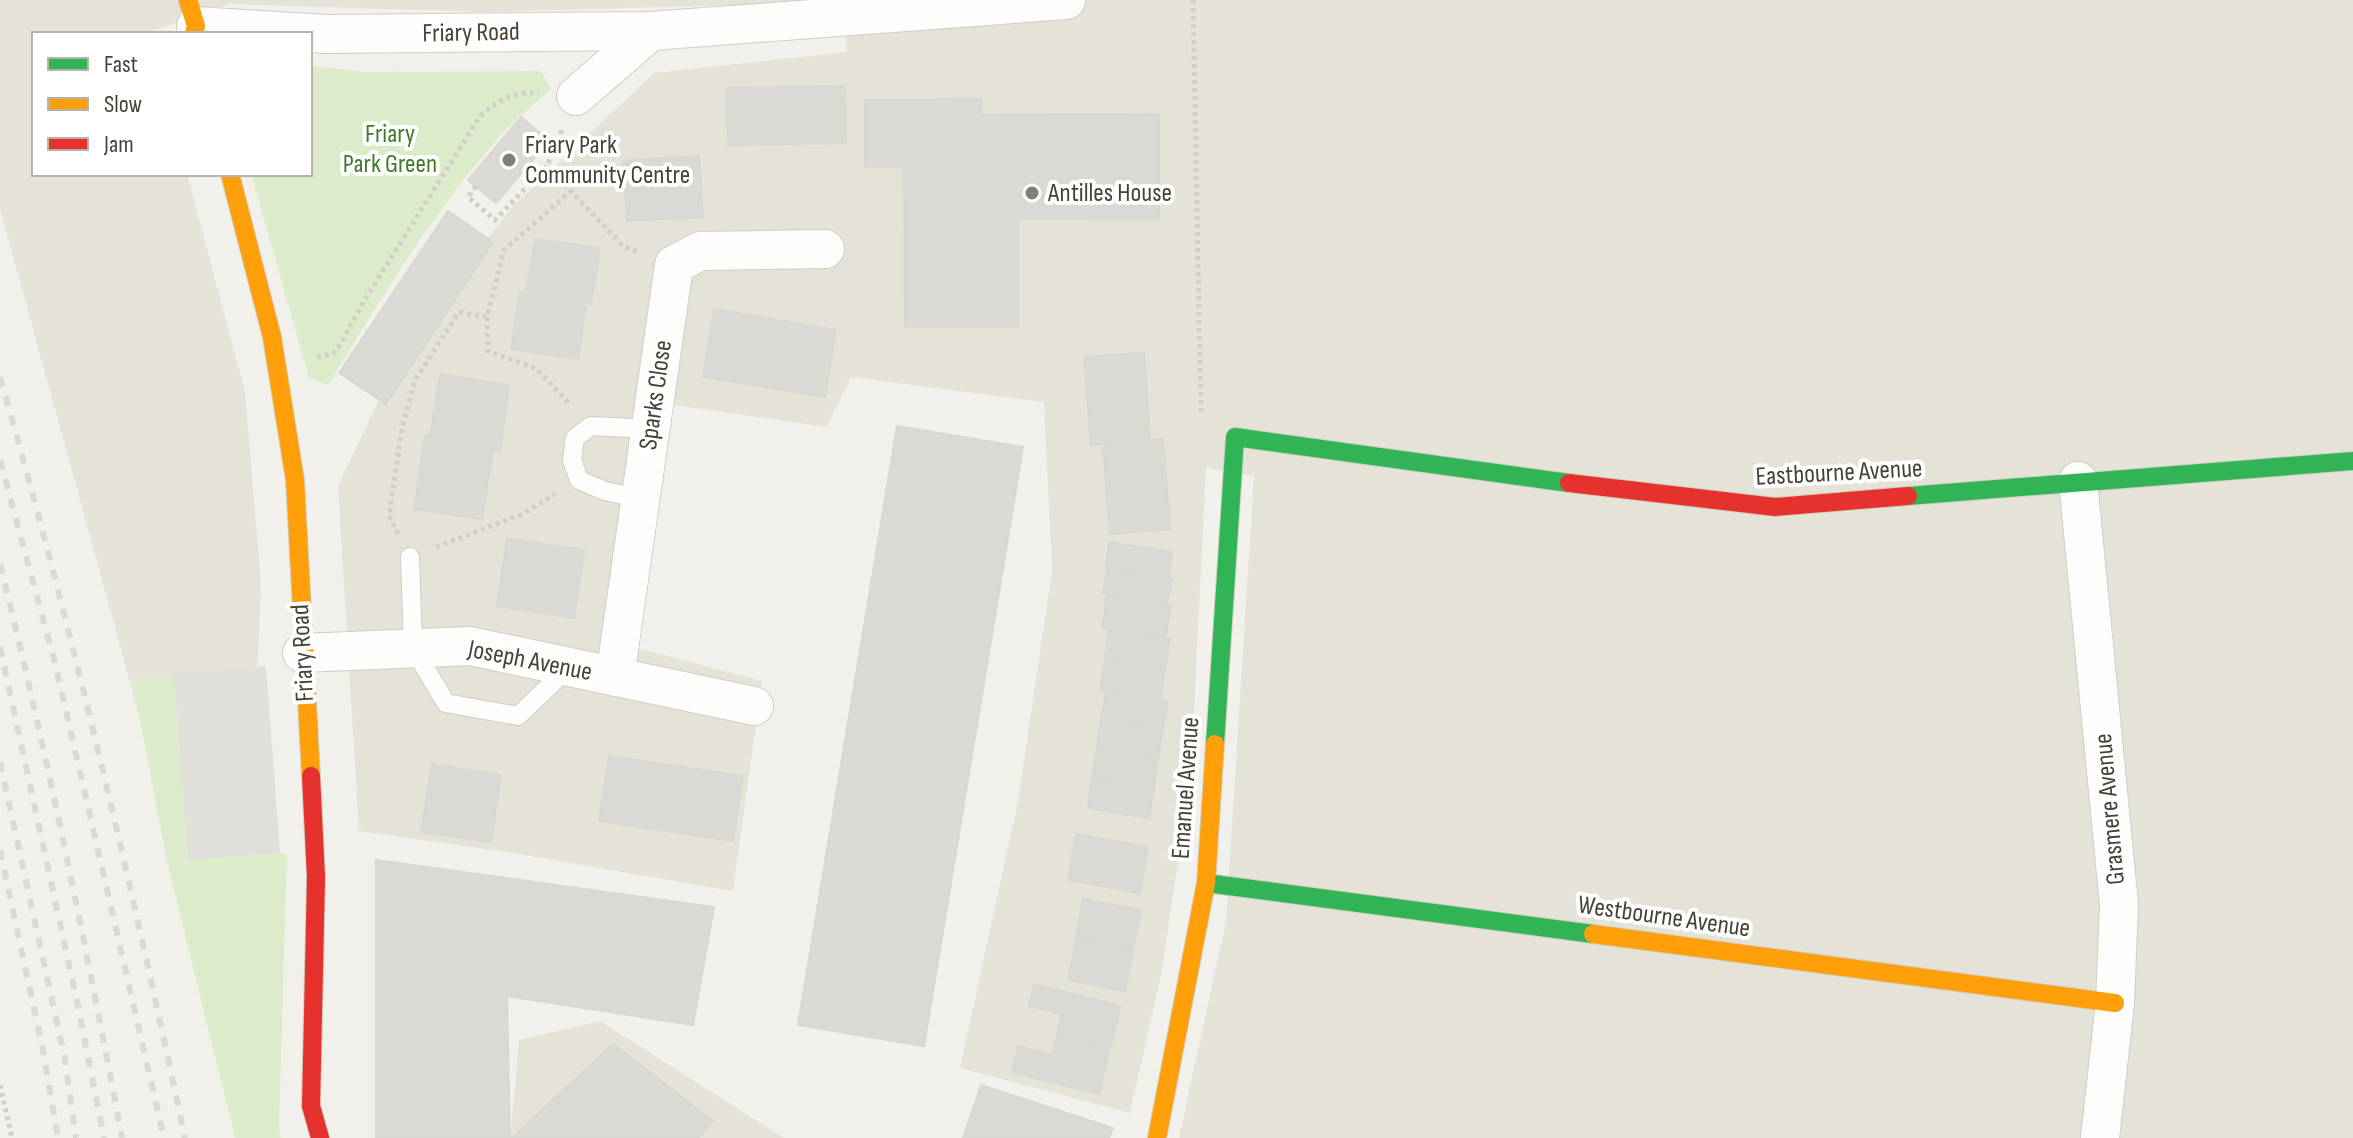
<svg xmlns="http://www.w3.org/2000/svg" width="2353" height="1138" font-family="'Sofia Sans Condensed',sans-serif">
<style>
.residential{fill:#e5e2d8}
.green{fill:#dceccb}
.parking{fill:#e0dfda}
.building{fill:#dbd9d3;stroke:#d9d7d1;stroke-width:2}
.lines{fill:none;stroke-linecap:round;stroke-linejoin:round}
.lane-casing{stroke:#cfcec8;stroke-width:20}
.street-casing{stroke:#cfcec8;stroke-width:40}
.fast-casing{stroke:#d1cec2;stroke-width:20}
.slow-casing{stroke:#d1cec2;stroke-width:20}
.jam-casing{stroke:#d1cec2;stroke-width:20}
.path{stroke:#d2cfcb;stroke-width:5;stroke-dasharray:4 4;stroke-linecap:butt}
.lane{stroke:#fdfdfc;stroke-width:18}
.street{stroke:#fdfdfc;stroke-width:38}
.fast{stroke:#30b455;stroke-width:18}
.slow{stroke:#ff9f0a;stroke-width:18}
.jam{stroke:#e5322d;stroke-width:18}
.rail{stroke:#d9d9d8;stroke-width:6;stroke-dasharray:10 10;stroke-linecap:butt}
.poi-dot{fill:#837f75;stroke:#fff;stroke-width:3}
.labels{text-anchor:middle;dominant-baseline:central;stroke-width:8;stroke-linejoin:round;paint-order:stroke}
.street-label{font-size:26px;fill:#484236;stroke:#fff}
.park-label{font-size:26px;fill:#407a28;stroke:#fff}
.poi-label{font-size:26px;fill:#484236;stroke:#fff;text-anchor:start}
</style>
<rect width="100%" height="100%" fill="#f1f0eb"/>
<g class="residential">
<polygon points="0,0 2353,0 2353,1138 1179,1138 1226,921 1254,476 1206,468 1191,772 1162,970 1130,1113 960,1068 1018,801 1052,571 1044,402 851,377 826,427 667,404 637,648 762,681 733,891 518,854 359,831 338,486 406,343 513,206 654,73 847,52 843,2 484,12 230,4 150,32 150,34 34,34 34,174 187,174 245,392 261,584 257,672 174,673 130,682 0,209"/>
<polygon points="600,1021 784,1138 510,1138 519,1040"/>
</g>
<g class="green">
<path d="M310,66l57,6 174,-1 10,18c-16,15 -35,29 -49,45 -68,76 -121,165 -174,251l-19,-7 -58,-204h59z"/>
<polygon points="174,673 188,860 280,853 287,855 279,1128 281,1138 235,1138 167,862 140,720 130,682"/>
</g>
<polygon class="parking" points="266,666 280,853 188,860 174,673"/>
<g class="building">
<polygon points="845,86 846,143 728,145 727,88"/>
<polygon points="981,99 982,115 1159,114 1159,218 1018,219 1018,327 905,327 904,167 865,167 865,100"/>
<polygon points="521,117 549,141 496,203 468,180"/>
<polygon points="699,156 703,217 627,221 623,161"/>
<polygon points="448,211 493,242 386,404 339,373"/>
<polygon points="535,239 600,248 591,304 586,303 578,359 511,349 520,292 526,293"/>
<polygon points="714,309 836,330 825,397 703,377"/>
<polygon points="1144,353 1150,440 1091,445 1084,357"/>
<polygon points="440,374 509,385 500,451 493,450 482,519 414,509 425,435 430,436"/>
<polygon points="897,426 1023,447 924,1046 798,1025"/>
<polygon points="1163,439 1170,529 1110,534 1103,444"/>
<polygon points="507,538 584,550 574,618 497,606"/>
<polygon points="1109,542 1172,552 1168,579 1106,569"/>
<polygon points="1107,569 1172,579 1167,605 1103,594"/>
<polygon points="1107,595 1171,605 1166,638 1102,628"/>
<polygon points="1109,629 1170,639 1165,668 1105,658"/>
<polygon points="1105,658 1165,668 1160,700 1100,690"/>
<polygon points="1106,691 1168,701 1163,728 1101,719"/>
<polygon points="1101,719 1163,728 1158,758 1097,748"/>
<polygon points="1097,748 1158,758 1154,788 1092,778"/>
<polygon points="609,756 743,776 733,841 599,821"/>
<polygon points="432,764 501,775 491,842 421,832"/>
<polygon points="1092,778 1154,788 1149,818 1088,808"/>
<polygon points="1076,834 1148,847 1140,893 1068,880"/>
<polygon points="376,860 714,907 693,1025 507,996 510,1138 376,1138"/>
<polygon points="1083,899 1141,910 1133,949 1076,938"/>
<polygon points="1076,938 1133,949 1125,991 1068,980"/>
<polygon points="1034,984 1121,1006 1110,1048 1057,1035 1062,1014 1029,1006"/>
<polygon points="1057,1035 1110,1048 1099,1094 1012,1072 1018,1046 1052,1055"/>
<polygon points="613,1044 713,1121 698,1138 512,1138"/>
<polygon points="981,1085 1113,1128 1109,1138 963,1138"/>
</g>
<g class="lines">
<defs>
<g id="lane">
<polyline points="641,499 605,491 579,480 572,460 575,438 591,426 651,429"/>
<polyline points="410,557 413,648 446,703 518,716 569,667"/>
</g>
<g id="street">
<polyline points="196,26 326,34 651,31 1066,0"/>
<polyline points="576,96 651,31"/>
<polyline points="2078,481 2119,905 2115,1003 2100,1138"/>
<polyline points="302,653 470,646 754,706"/>
<polyline points="615,677 674,265 700,251 825,249"/>
</g>
<g id="fast">
<polyline points="1908,496 2353,461"/>
<polyline points="1215,744 1235,437 1569,483"/>
<polyline points="1206,883 1593,934"/>
</g>
<g id="slow">
<polyline points="188,0 196,26 194,34"/>
<polyline points="230,174 272,337 295,480 311,776"/>
<polyline points="1593,934 2115,1003"/>
<polyline points="1157,1138 1206,883 1215,744"/>
</g>
<g id="jam">
<polyline points="1569,483 1775,507 1908,496"/>
<polyline points="311,776 316,877 311,1106 320,1138"/>
</g>
</defs>
<use href="#lane" class="lane-casing"/>
<use href="#street" class="street-casing"/>
<use href="#fast" class="fast-casing"/>
<use href="#slow" class="slow-casing"/>
<use href="#jam" class="jam-casing"/>
<g class="path">
<polyline points="1193,0 1201,415"/>
<polyline points="562,130 547,166 623,246 639,252"/>
<polyline points="476,186 468,197 495,220 547,166"/>
<polyline points="487,317 488,351 535,368 571,405"/>
<path d="M317,357l17,-4 6,-8 24,-44 116,-185c19,-16 34,-25 59,-23"/>
<polyline points="398,534 389,516 402,428 415,380 459,312 487,317 504,250 571,191"/>
<polyline points="436,547 523,514 555,494"/>
<polyline points="0,1085 12,1138"/>
</g>
<use href="#lane" class="lane"/>
<use href="#street" class="street"/>
<use href="#fast" class="fast"/>
<use href="#slow" class="slow"/>
<use href="#jam" class="jam"/>
<g class="rail">
<path d="M0,377c72,251 131,505 185,761"/>
<polyline points="0,460 55,663 164,1138"/>
<path d="M0,564c47,189 86,382 122,574"/>
<polyline points="0,647 78,1006 104,1138"/>
<polyline points="0,762 65,1060 76,1138"/>
<polyline points="0,850 43,1050 58,1138"/>
</g>
</g>
<g class="poi-dot">
<circle cx="509" cy="160" r="8"/>
<circle cx="1032" cy="193" r="8"/>
</g>
<g class="labels">
<g class="street-label">
<text transform="translate(471 33) rotate(-1)">Friary Road</text>
<text transform="translate(656 395) rotate(-82)">Sparks Close</text>
<text transform="translate(1839 473) rotate(-3)">Eastbourne Avenue</text>
<text transform="translate(303 653) rotate(-93)">Friary Road</text>
<text transform="translate(530 661) rotate(11)">Joseph Avenue</text>
<text transform="translate(1186 788) rotate(-86)">Emanuel Avenue</text>
<text transform="translate(2110 809) rotate(-95)">Grasmere Avenue</text>
<text transform="translate(1664 917) rotate(8)">Westbourne Avenue</text>
</g>
<g class="park-label">
<text x="390" y="134">Friary<tspan x="390" dy="30">Park Green</tspan></text>
</g>
<g class="poi-label">
<text x="525" y="145">Friary Park<tspan x="525" dy="30">Community Centre</tspan></text>
<text x="1048" y="193">Antilles House</text>
</g>
</g>
<rect x="32" y="32" width="280" height="144" fill="#ffffff" stroke="#b6b3af" stroke-width="2"/>
<rect x="48" y="58" width="40" height="12" fill="#30b455" stroke="#b6b3af" stroke-width="2"/>
<text x="104" y="72" font-size="24" fill="#484236">Fast</text>
<rect x="48" y="98" width="40" height="12" fill="#ff9f0a" stroke="#b6b3af" stroke-width="2"/>
<text x="104" y="112" font-size="24" fill="#484236">Slow</text>
<rect x="48" y="138" width="40" height="12" fill="#e5322d" stroke="#b6b3af" stroke-width="2"/>
<text x="104" y="152" font-size="24" fill="#484236">Jam</text>
</svg>
